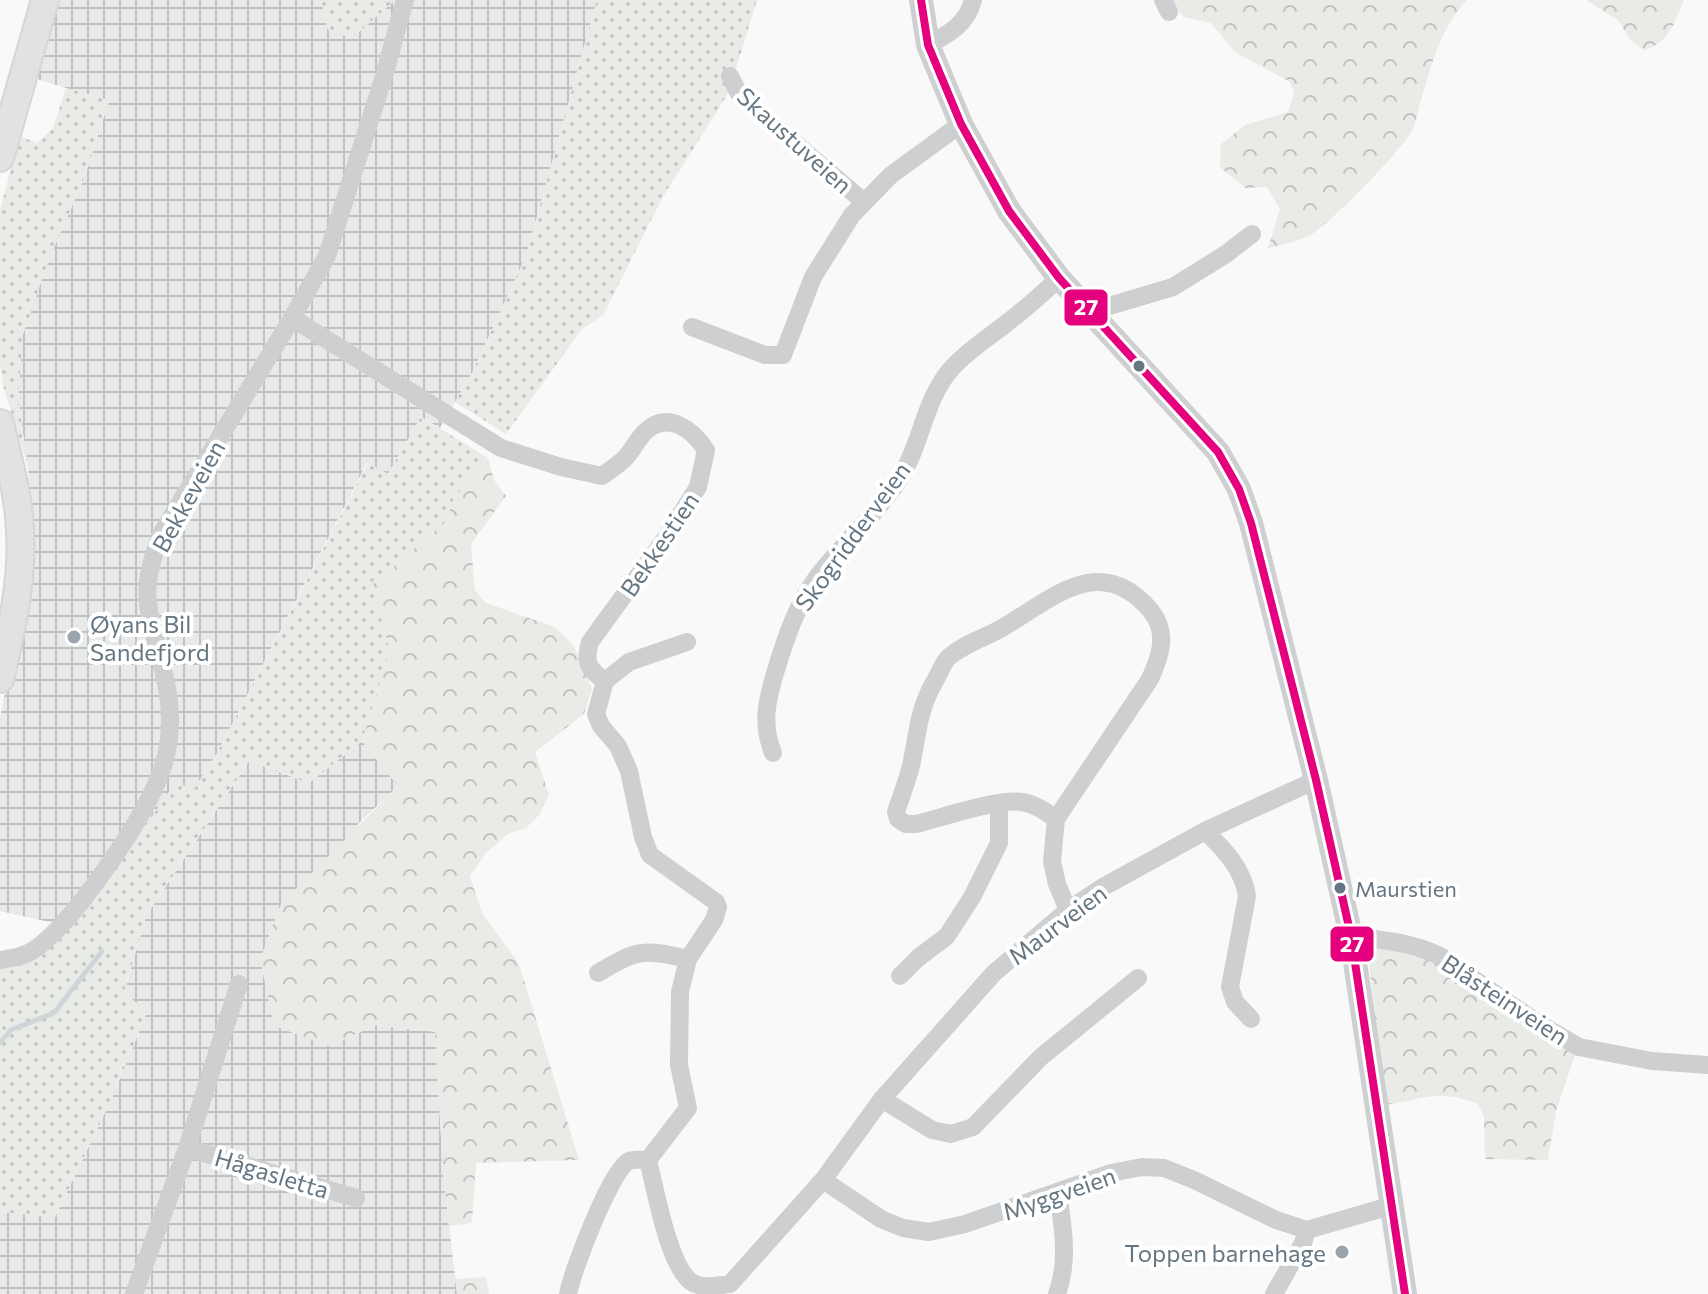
<svg xmlns="http://www.w3.org/2000/svg" width="1708" height="1294" font-family="Commissioner,sans-serif">
<style>
.industrial{fill:url(#industrial-grid)}
.grass{fill:url(#grass-dots)}
.forest{fill:url(#forest-crowns)}
.lines{fill:none;stroke-linecap:round;stroke-linejoin:round}
.stream{stroke:#ced6d9;stroke-width:5}
.secondary-casing{stroke:#d5d6d7;stroke-width:30}
.minor{stroke:#cecfd0;stroke-width:18}
.tertiary{stroke:#cecfd0;stroke-width:24}
.secondary{stroke:#e1e2e2;stroke-width:26}
.bus-1-casing{stroke:#fff;stroke-width:14}
.bus-1{stroke:#e5007d;stroke-width:8}
.bus-dot{fill:#657683;stroke:#fff;stroke-width:3}
.poi-dot{fill:#99a4ac;stroke:#fff;stroke-width:3}
.labels{text-anchor:middle;dominant-baseline:central;stroke-width:8;stroke-linejoin:round;paint-order:stroke}
.bus-label{font-size:22px;fill:#657683;stroke:#fff;text-anchor:start}
.street-label{font-size:24px;fill:#657683;stroke:#fff}
.poi-label{font-size:24px;fill:#657683;stroke:#fff;text-anchor:start}
.line-badge{stroke:#fff;stroke-width:3}
.badge-label{font-size:22px;text-anchor:middle;font-weight:bold;fill:#fff}
</style>
<defs>
<pattern id="industrial-grid" width="8" height="8" patternUnits="userSpaceOnUse" patternTransform="scale(2)"><rect width="8" height="8" fill="#e8e9e9"/><path d="M0 4h8M4 0v8" fill="none" stroke="#c0c1c2"/></pattern>
<pattern id="grass-dots" width="8" height="8" patternUnits="userSpaceOnUse" patternTransform="scale(2)"><rect width="8" height="8" fill="#e8ebe6"/><path d="M2 2h.1M6 6h.1" fill="none" stroke="#c0c3c0" stroke-width="1.8" stroke-linecap="round"/></pattern>
<pattern id="forest-crowns" width="20" height="18" patternUnits="userSpaceOnUse" patternTransform="scale(2)"><rect width="20" height="18" fill="#e8ebe6"/><path d="M2 6a3 3 0 1 1 6 0M12 15a3 3 0 1 1 6 0" fill="none" stroke="#c0c3c0"/></pattern>
</defs>
<rect width="100%" height="100%" fill="#f9f9f9"/>
<g class="industrial">
<polygon points="58,0 321,0 328,30 352,38 395,0 597,0 526,256 472,373 440,428 421,417 388,474 367,463 216,755 195,788 72,927 0,911 0,718 34,540 28,467 18,398 22,335 49,259 85,176 109,101 33,78"/>
<polygon points="362,741 398,786 358,824 329,1046 376,1025 435,1032 443,1172 457,1294 0,1294 0,1212 55,1217 113,1096 147,1012 124,993 146,916 249,761 309,783"/>
</g>
<g class="grass">
<polygon points="321,0 395,0 352,38 328,30"/>
<polygon points="597,0 757,0 729,92 664,195 603,315 582,329 506,434 455,402 472,373 526,256"/>
<polygon points="66,88 109,100 85,176 49,259 23,335 18,398 28,467 3,385 0,366 0,211 19,136 37,143 53,128"/>
<polygon points="421,417 488,458 453,500 446,522 372,585 390,651 362,741 309,783 249,761 146,916 124,992 147,1012 113,1096 55,1217 0,1212 0,968 38,958 72,927 97,897 175,783 195,788 216,755 368,463 388,474"/>
</g>
<g class="forest">
<path d="M1168,0h299c-27,28 -35,64 -46,100 -3,10 -4,19 -8,29 -8,18 -86,98 -104,107 -13,6 -27,9 -41,12l12,-39 -13,-22 -22,1 -25,-21 1,-23 24,-19 43,-13 6,-19 -4,-11 -55,-30 -24,-29 -27,-6z"/>
<path d="M1586,0h98c-9,22 -15,43 -40,50l-13,-9 -13,-21z"/>
<polygon points="488,458 494,480 506,496 471,544 475,590 486,603 555,627 574,646 592,689 584,714 535,752 549,795 540,814 525,829 509,833 486,853 470,876 482,913 519,964 579,1160 476,1163 472,1223 449,1226 443,1172 435,1032 376,1025 329,1046 274,1026 260,959 281,904 398,786 362,741 390,651 372,585 446,522 453,500"/>
<path d="M1367,946l65,11 144,95 -20,59 -8,49 -63,-1 -1,-42 -6,-13c-41,-16 -52,-5 -93,1z"/>
<polygon points="486,1277 489,1294 457,1294 455,1279"/>
</g>
<g class="lines">
<polyline class="stream" points="0,1043 11,1030 54,1013 102,951"/>
<defs>
<g id="secondary">
<polyline points="0,158 45,0"/>
<path d="M0,423c8,36 19,72 20,109 3,49 -9,100 -20,147"/>
</g>
</defs>
<use href="#secondary" class="secondary-casing"/>
<g class="minor">
<polyline points="1163,0 1169,12"/>
<path d="M928,45c21,-11 39,-21 45,-45"/>
<polyline points="730,76 738,92 761,114 863,201"/>
<polyline points="1089,312 1173,287 1226,254 1252,234"/>
<path d="M292,318l209,130 60,19 41,9c8,-6 18,-12 25,-20 7,-8 11,-18 19,-25 22,-20 46,-2 60,19l-8,37 -33,52 -75,103c-6,20 -2,27 15,39l24,-19 58,-20"/>
<polyline points="692,327 765,355 783,355 813,277 852,215 891,175 961,124"/>
<path d="M773,753c-12,-30 -6,-53 3,-83 10,-33 21,-66 42,-94 26,-34 59,-62 82,-98 22,-35 24,-79 52,-110 15,-17 34,-29 51,-42 20,-15 38,-31 56,-48"/>
<path d="M1056,819c-10,-7 -21,-15 -34,-17 -24,-4 -80,16 -106,22h-10l-8,-5 -2,-7c5,-15 11,-31 15,-46 7,-33 7,-57 25,-87 4,-7 7,-16 12,-21 15,-14 37,-20 54,-30 49,-28 98,-78 149,-17 18,22 9,46 -1,68l-94,140 -4,42 5,23 11,26"/>
<path d="M1205,831c20,19 38,38 42,65l-17,91 5,15 16,17"/>
<path d="M1351,936c31,4 60,6 89,20l98,67 41,24 73,14 56,4"/>
<path d="M0,960c12,-2 24,-3 35,-11 38,-26 104,-124 122,-167 8,-18 13,-40 13,-60 1,-42 -18,-80 -22,-120 -3,-23 5,-45 12,-66l132,-218 35,-62 57,-180 21,-76"/>
<path d="M598,973c38,-23 46,-25 90,-14"/>
<polyline points="900,976 918,958 947,936 972,897 999,843 999,803"/>
<polyline points="882,1099 932,1130 951,1134 973,1127 1041,1057 1138,978"/>
<polyline points="187,1148 356,1198"/>
<path d="M648,1160c7,27 21,110 45,123 12,6 25,2 37,1l93,-104 59,-81 112,-126 74,-63 35,-23 102,-56 111,-51"/>
<polyline points="823,1180 881,1219 903,1228 929,1232 965,1224 1111,1173 1142,1167 1164,1168 1194,1180 1276,1220 1307,1230 1390,1206"/>
<polyline points="134,1294 187,1148 239,984"/>
<path d="M568,1294c4,-22 43,-125 61,-133 5,-2 14,-1 19,-1l40,-52 -9,-43 1,-73 8,-33 26,-39 4,-13 -2,-5 -66,-47 -7,-18 -14,-66 -11,-25 -17,-20 -5,-12 9,-33"/>
<path d="M1057,1294c12,-33 6,-67 1,-101"/>
<polyline points="1274,1294 1303,1243 1307,1230"/>
</g>
<polyline class="tertiary" points="921,0 928,45 961,124 1009,211 1059,278 1218,452 1239,489 1251,523 1316,780 1351,936 1405,1294"/>
<use href="#secondary" class="secondary"/>
<defs>
<polyline id="bus-1" points="921,0 928,45 961,124 1009,211 1059,278 1218,452 1239,489 1251,523 1316,780 1351,936 1405,1294"/>
</defs>
<use href="#bus-1" class="bus-1-casing"/>
<use href="#bus-1" class="bus-1"/>
</g>
<g class="bus-dot">
<circle cx="1139" cy="366" r="7"/>
<circle cx="1340" cy="888" r="7"/>
</g>
<g class="poi-dot">
<circle cx="74" cy="637" r="8"/>
<circle cx="1342" cy="1252" r="8"/>
</g>
<g class="labels">
<g class="bus-label">
<text x="1355" y="888">Maurstien</text>
</g>
<g class="street-label">
<text transform="translate(795 140) rotate(42)">Skaustuveien</text>
<text transform="translate(188 496) rotate(-61)">Bekkeveien</text>
<text transform="translate(852 536) rotate(-54)">Skogridderveien</text>
<text transform="translate(659 544) rotate(-56)">Bekkestien</text>
<text transform="translate(1057 924) rotate(-37)">Maurveien</text>
<text transform="translate(1505 999) rotate(33)">Blåsteinveien</text>
<text transform="translate(272 1173) rotate(17)">Hågasletta</text>
<text transform="translate(1059 1193) rotate(-19)">Myggveien</text>
</g>
<g class="poi-label">
<text x="90" y="623">Øyans Bil<tspan x="90" dy="28">Sandefjord</tspan></text>
<text x="1326" y="1252" text-anchor="end">Toppen barnehage</text>
</g>
</g>
<g class="line-badge">
<rect x="1063" y="288" width="46" height="39" rx="8" fill="#e5007d"/>
<rect x="1329" y="925" width="46" height="38" rx="8" fill="#e5007d"/>
</g>
<g class="badge-label">
<text x="1086" y="315">27</text>
<text x="1352" y="952">27</text>
</g>
</svg>
